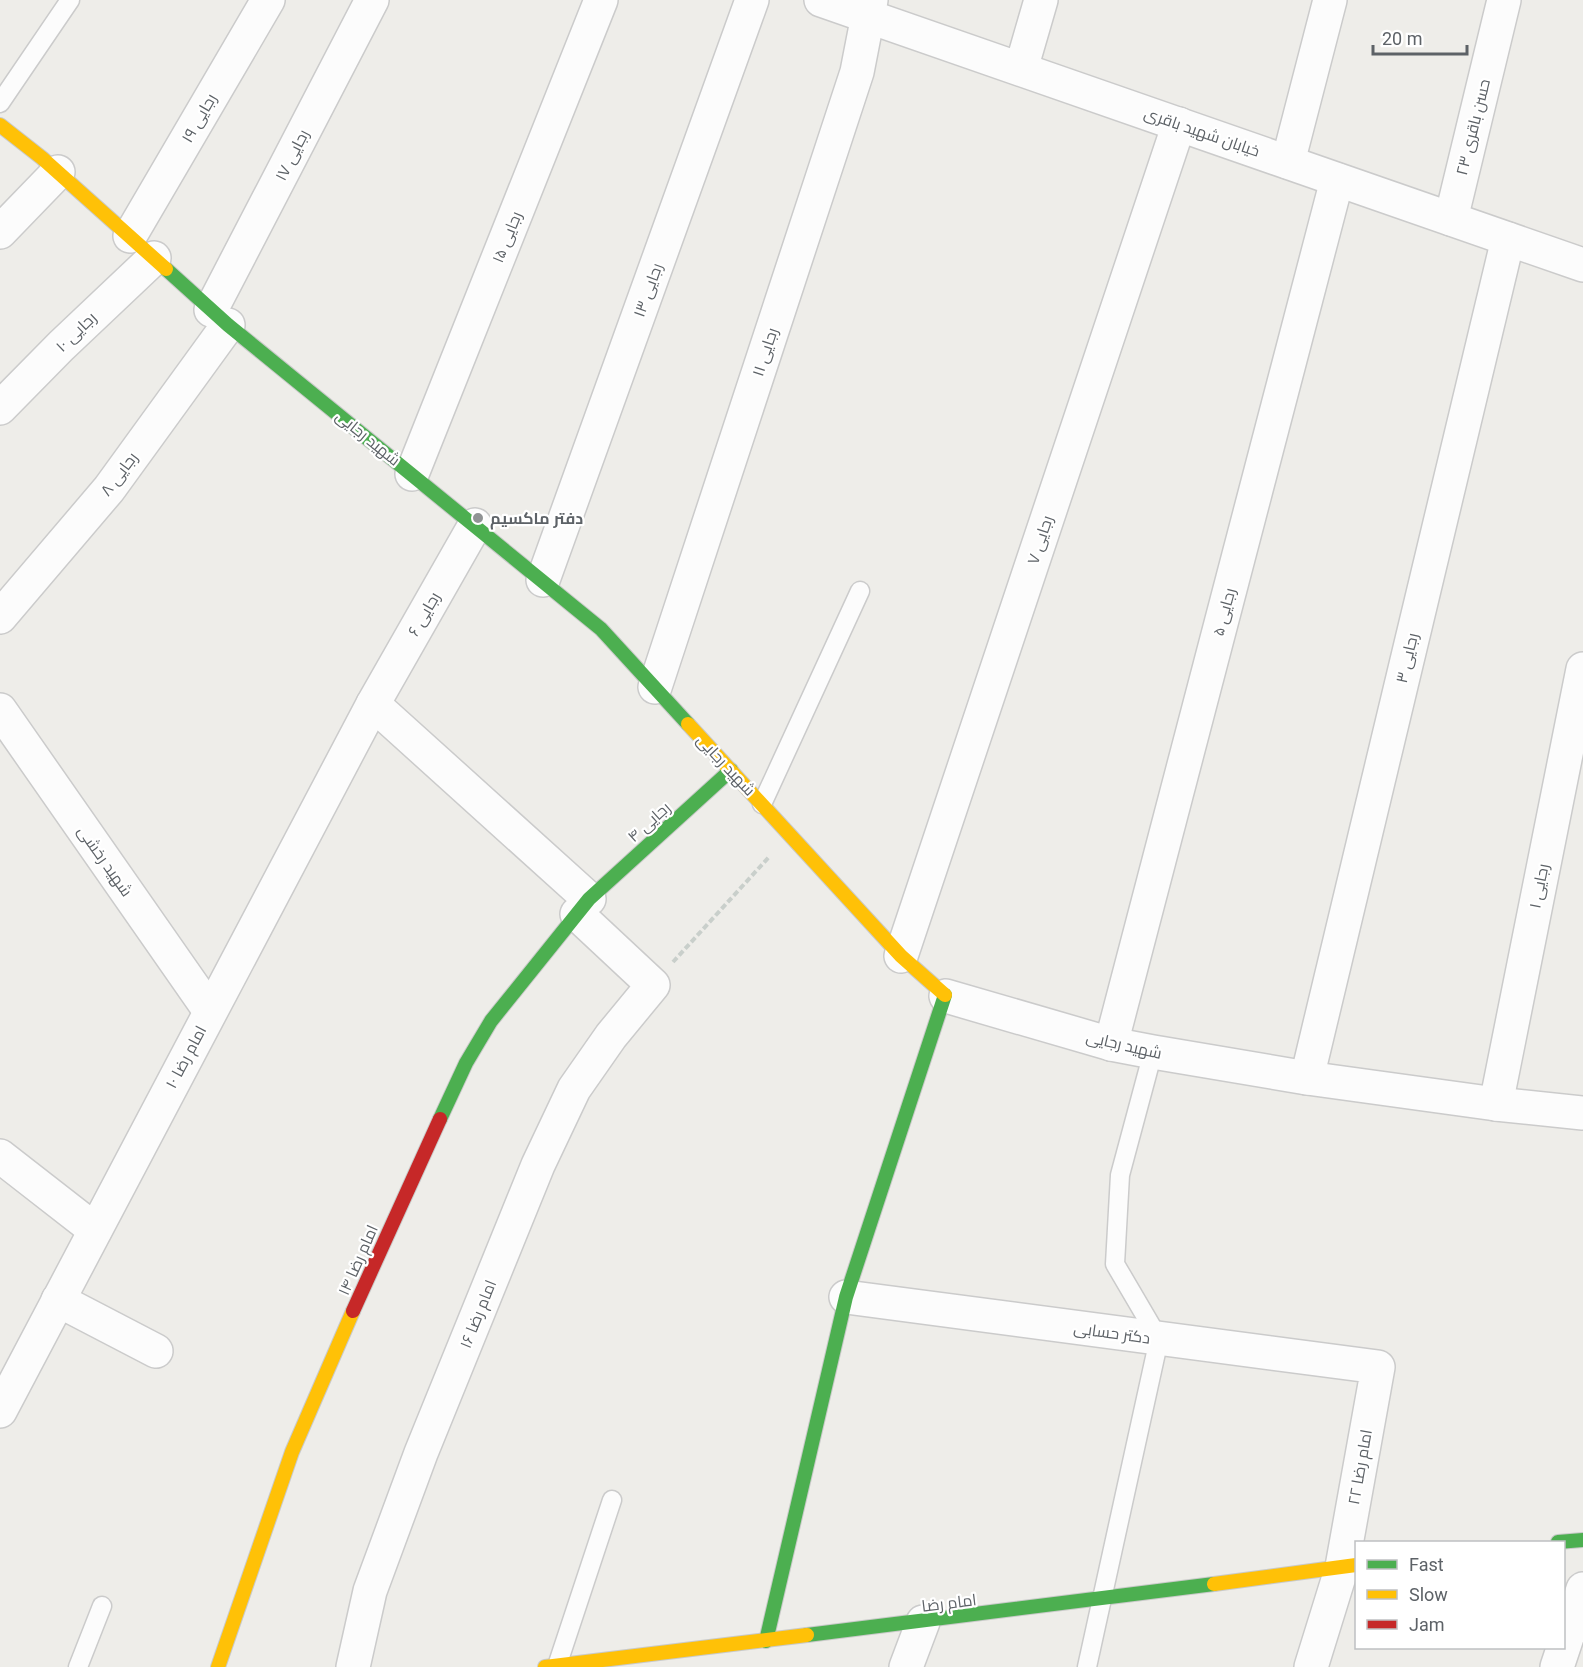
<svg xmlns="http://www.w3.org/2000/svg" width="1583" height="1667" font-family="Roboto,Cairo,sans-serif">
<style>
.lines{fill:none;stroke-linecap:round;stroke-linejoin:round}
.lane-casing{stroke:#cbcbcb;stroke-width:21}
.street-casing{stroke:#cbcbcb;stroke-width:36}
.fast-casing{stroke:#c9cac9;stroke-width:16}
.slow-casing{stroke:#c9cac9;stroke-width:16}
.jam-casing{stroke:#c9cac9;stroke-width:16}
.path{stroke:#c9cfcb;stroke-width:4;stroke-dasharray:6 3;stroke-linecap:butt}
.lane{stroke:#fcfcfc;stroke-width:18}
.street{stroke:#fcfcfc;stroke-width:33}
.fast{stroke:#4caf50;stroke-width:14}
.slow{stroke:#ffc107;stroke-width:14}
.jam{stroke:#c62828;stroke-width:14}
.poi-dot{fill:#909394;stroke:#fff;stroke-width:2}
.labels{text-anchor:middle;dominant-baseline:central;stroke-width:4.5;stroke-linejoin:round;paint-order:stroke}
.street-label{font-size:16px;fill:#5d6267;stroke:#fff}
.poi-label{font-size:16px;font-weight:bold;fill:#5d6267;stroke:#fff;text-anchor:start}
</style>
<rect width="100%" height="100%" fill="#eeede9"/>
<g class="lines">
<defs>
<g id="lane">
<polyline points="0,103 70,0"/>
<polyline points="762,804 860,591"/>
<polyline points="557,1666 612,1500"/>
<polyline points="78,1667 102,1606"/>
<polyline points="1087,1667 1159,1339 1115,1264 1120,1175 1153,1052"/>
</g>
<g id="street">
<polyline points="821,0 1583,265"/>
<polyline points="1021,69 1041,0"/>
<polyline points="1288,162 1330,0"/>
<polyline points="1451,219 1504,0"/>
<polyline points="0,232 58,172"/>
<polyline points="130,236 268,0"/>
<polyline points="211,310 372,0"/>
<polyline points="0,408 61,346 154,258"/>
<polyline points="412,474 601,0"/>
<polyline points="543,580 752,0"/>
<polyline points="0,617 109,489 228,325"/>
<polyline points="655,687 857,72 871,0"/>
<polyline points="373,704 589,899"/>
<polyline points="0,710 210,1011"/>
<polyline points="901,956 1179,124"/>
<polyline points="946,996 1111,1044 1153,1052 1307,1078 1496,1104 1583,1113"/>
<polyline points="1111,1044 1337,180"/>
<polyline points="1307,1078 1508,239"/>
<polyline points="1496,1104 1583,669"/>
<polyline points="0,1156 95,1230"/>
<polyline points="846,1297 1378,1367 1342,1567 1311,1667"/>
<polyline points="58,1300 156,1351"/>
<polyline points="0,1411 373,704 475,525"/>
<polyline points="353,1667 370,1591 421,1453 538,1165 574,1089 611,1036 653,985 577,914"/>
<polyline points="906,1667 923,1622"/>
<polyline points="1557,1667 1583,1589"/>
</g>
<g id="fast">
<polyline points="166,269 228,325 601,629 688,724"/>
<polyline points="440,1119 466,1063 491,1021 589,899 731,770"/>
<polyline points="1558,1542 1583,1540"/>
<polyline points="807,1635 1214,1584"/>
<polyline points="766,1641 846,1297 945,995"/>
</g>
<g id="slow">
<polyline points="0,125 42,158 166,269"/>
<polyline points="688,724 901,956 945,995"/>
<polyline points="1214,1584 1356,1565"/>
<polyline points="218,1667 292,1452 353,1311"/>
<polyline points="545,1667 807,1635"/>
</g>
<polyline id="jam" points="353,1311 440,1119"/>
</defs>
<use href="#lane" class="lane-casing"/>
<use href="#street" class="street-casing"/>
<use href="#fast" class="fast-casing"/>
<use href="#slow" class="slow-casing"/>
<use href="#jam" class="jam-casing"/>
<polyline class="path" points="673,962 769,857"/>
<use href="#lane" class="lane"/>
<use href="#street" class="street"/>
<use href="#fast" class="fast"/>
<use href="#slow" class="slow"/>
<use href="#jam" class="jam"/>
</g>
<circle class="poi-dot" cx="478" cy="518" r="6"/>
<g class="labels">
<g class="street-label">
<text transform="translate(199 118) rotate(-60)">رجایی ۱۹</text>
<text transform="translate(1473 127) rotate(-76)">حسن باقری ۲۳</text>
<text transform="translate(1202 132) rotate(19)">خیابان شهید باقری</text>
<text transform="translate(292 155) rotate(-63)">رجایی ۱۷</text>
<text transform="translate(507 237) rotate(-68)">رجایی ۱۵</text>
<text transform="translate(648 290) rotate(-70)">رجایی ۱۳</text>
<text transform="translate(76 332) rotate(-44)">رجایی ۱۰</text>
<text transform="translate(765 352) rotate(-72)">رجایی ۱۱</text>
<text transform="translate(368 438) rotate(39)">شهید رجایی</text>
<text transform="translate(119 474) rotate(-53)">رجایی ۸</text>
<text transform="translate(1040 540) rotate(-72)">رجایی ۷</text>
<text transform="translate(1224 612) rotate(-75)">رجایی ۵</text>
<text transform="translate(424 614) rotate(-60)">رجایی ۶</text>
<text transform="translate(1407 658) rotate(-77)">رجایی ۳</text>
<text transform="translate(726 765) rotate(47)">شهید رجایی</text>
<text transform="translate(649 822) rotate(-42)">رجایی ۴</text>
<text transform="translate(105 861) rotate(55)">شهید رخشی</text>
<text transform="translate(1539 886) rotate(-79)">رجایی ۱</text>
<text transform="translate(1124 1045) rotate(13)">شهید رجایی</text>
<text transform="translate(186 1057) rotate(-62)">امام رضا ۱۰</text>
<text transform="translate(358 1260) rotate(-66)">امام رضا ۱۴</text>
<text transform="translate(478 1314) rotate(-68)">امام رضا ۱۶</text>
<text transform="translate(1112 1333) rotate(8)">دکتر حسابی</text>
<text transform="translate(1360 1467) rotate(-80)">امام رضا ۲۲</text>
<text transform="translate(949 1603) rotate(-7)">امام رضا</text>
</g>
<g class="poi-label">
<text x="490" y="518">دفتر ماکسیم</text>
</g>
</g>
<rect x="1355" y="1541" width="210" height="108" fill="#ffffff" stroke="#bec0c2" stroke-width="1.5"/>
<rect x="1367" y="1560" width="30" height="9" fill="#4caf50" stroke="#bec0c2" stroke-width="1.5"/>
<text x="1409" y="1571" font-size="18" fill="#5d6267">Fast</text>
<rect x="1367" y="1590" width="30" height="9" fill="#ffc107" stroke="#bec0c2" stroke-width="1.5"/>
<text x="1409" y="1601" font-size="18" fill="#5d6267">Slow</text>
<rect x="1367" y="1620" width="30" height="9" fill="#c62828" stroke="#bec0c2" stroke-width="1.5"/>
<text x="1409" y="1631" font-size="18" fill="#5d6267">Jam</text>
<path d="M1373 45v9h94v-9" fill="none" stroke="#5d6267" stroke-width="3"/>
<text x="1382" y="45" font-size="18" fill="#5d6267" stroke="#ffffff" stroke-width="4.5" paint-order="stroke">20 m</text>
</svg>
